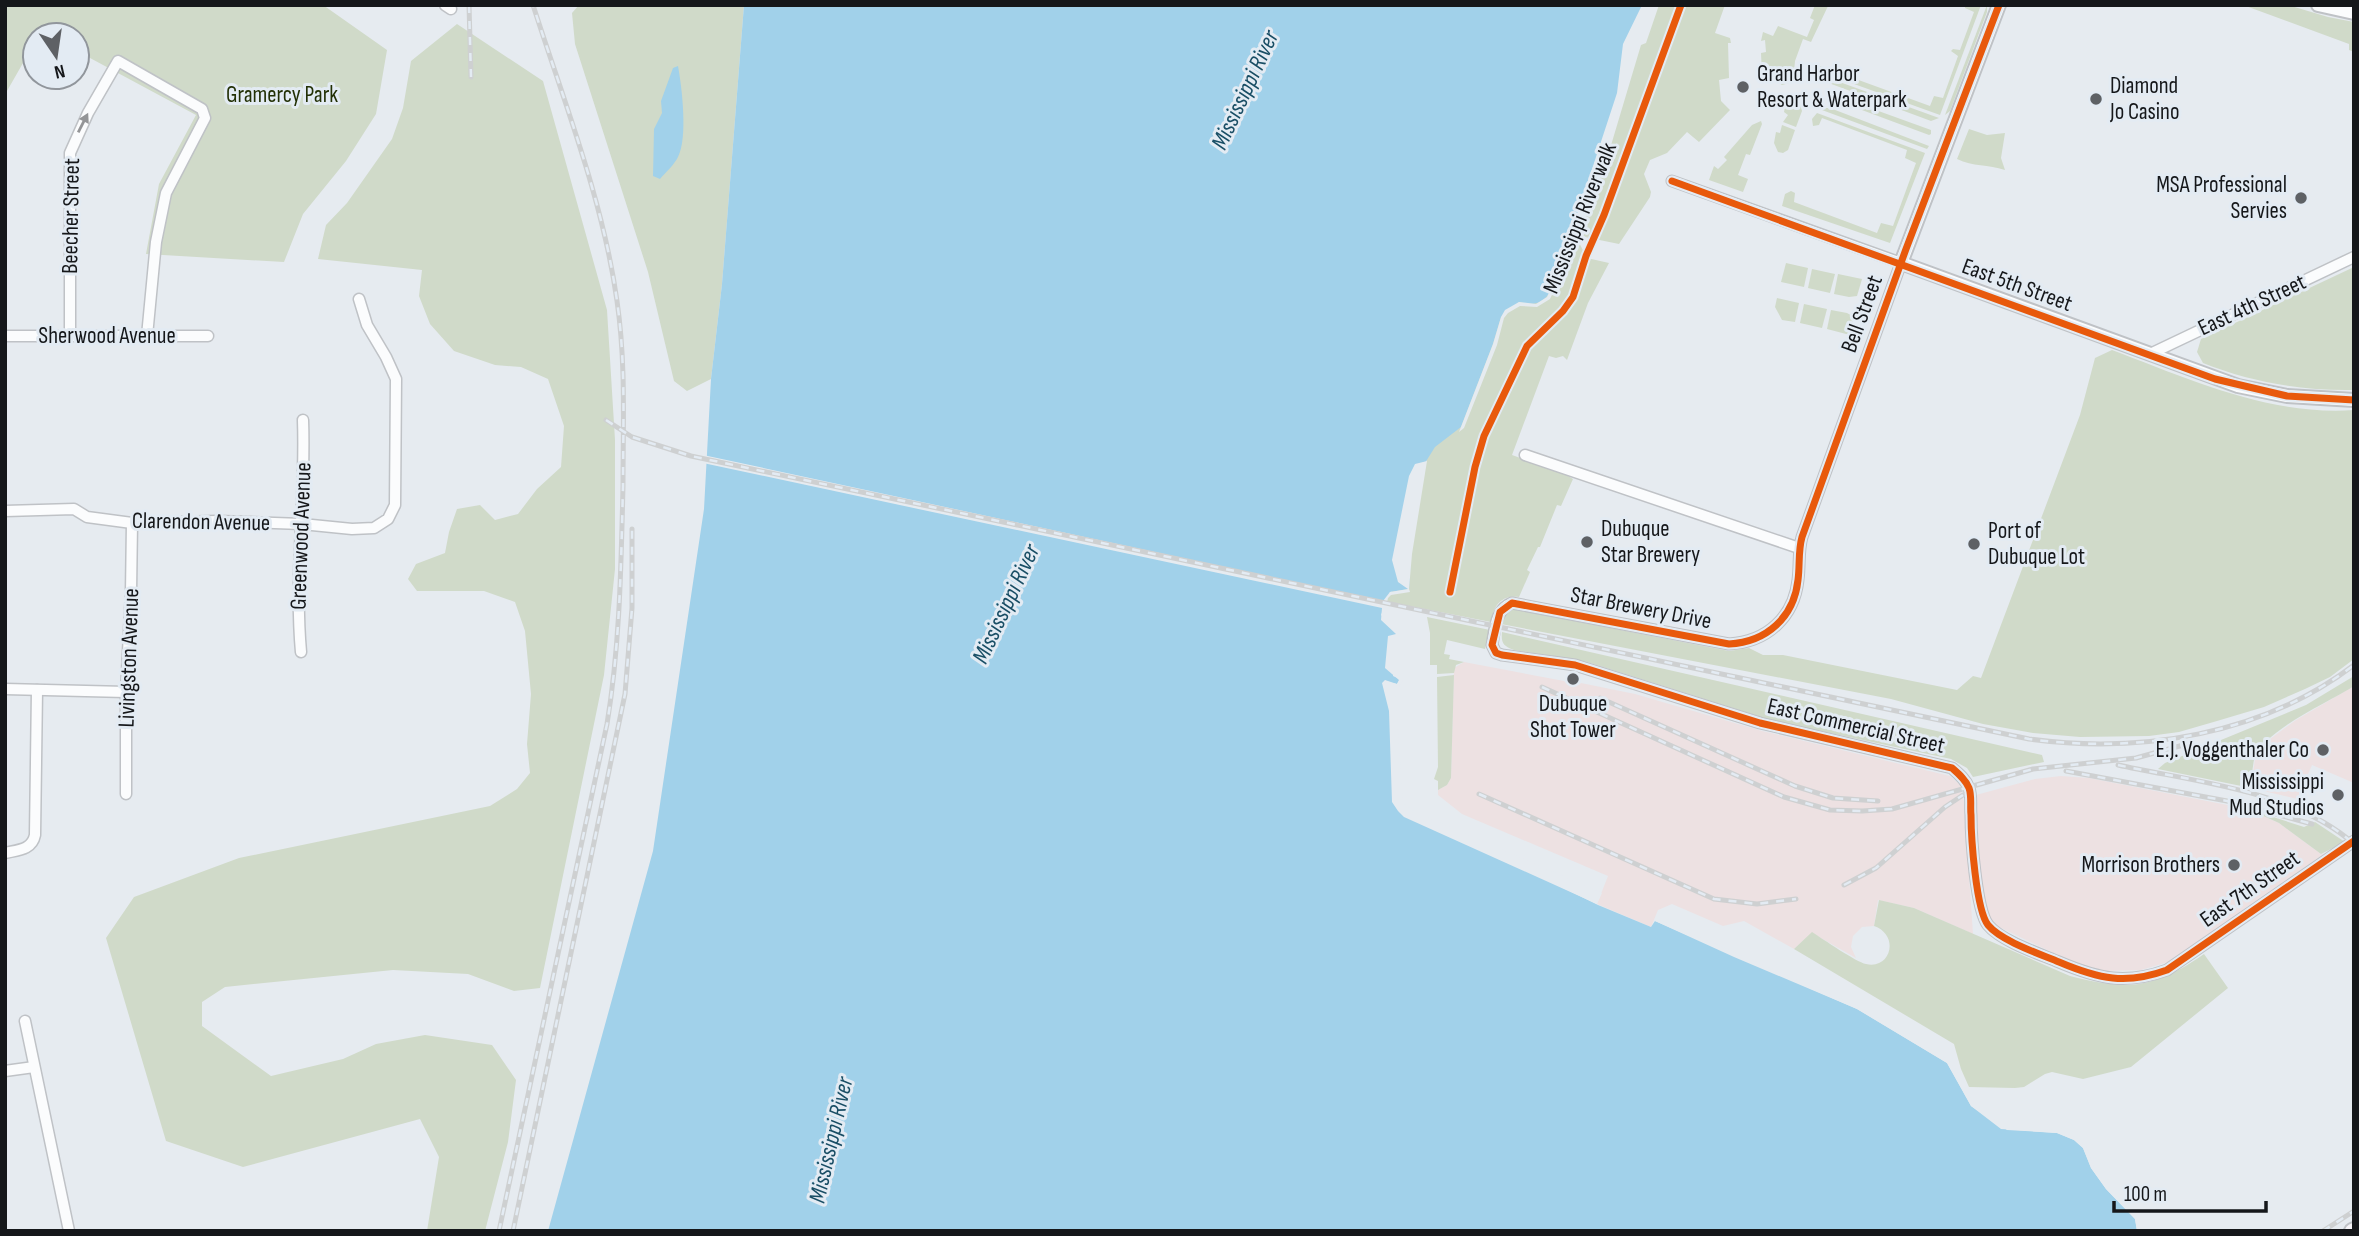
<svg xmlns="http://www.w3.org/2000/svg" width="2359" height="1236" font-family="'Sofia Sans Condensed',sans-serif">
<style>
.industrial{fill:#ede1e2}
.green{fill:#d0dac9}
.water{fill:#a1d1ea}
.pier{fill:#e6ebf0}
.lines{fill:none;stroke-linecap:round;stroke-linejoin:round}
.minor-casing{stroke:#bfc2c6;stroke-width:13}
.tertiary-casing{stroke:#bfc2c6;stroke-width:16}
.secondary-casing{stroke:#bfc2c6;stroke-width:18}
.minor{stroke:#fbfcfd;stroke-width:10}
.tertiary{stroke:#fbfcfd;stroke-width:12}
.secondary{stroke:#f6f4f8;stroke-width:14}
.rail-casing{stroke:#ced0d1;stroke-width:5}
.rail{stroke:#e3ebf3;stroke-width:2.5;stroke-dasharray:8;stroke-linecap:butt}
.cycleway-casing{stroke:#e3ebf3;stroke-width:11}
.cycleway{stroke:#e8590c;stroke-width:7}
.oneway{fill:#949597}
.poi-dot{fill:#5e6165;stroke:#e3ebf3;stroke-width:2.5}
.labels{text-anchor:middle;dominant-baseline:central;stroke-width:6;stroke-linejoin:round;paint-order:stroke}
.poi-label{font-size:23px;fill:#15171a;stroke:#e3ebf3;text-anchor:start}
.park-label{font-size:23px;fill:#223005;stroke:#e3ebf3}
.street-label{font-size:23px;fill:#15171a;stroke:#e3ebf3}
.water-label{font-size:24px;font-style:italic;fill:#194e65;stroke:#e3ebf3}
</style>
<rect width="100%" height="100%" fill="#e6ebf0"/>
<g class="industrial">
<polygon points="1464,662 1564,681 1566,683 1579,685 1581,683 1635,694 1762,731 1950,776 1960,785 1964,802 1973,934 1914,908 1878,900 1874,926 1862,927 1853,936 1851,947 1856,958 1812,933 1794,949 1744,921 1723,926 1672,904 1658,910 1651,927 1597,904 1608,876 1462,814 1438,795 1438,790 1447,785 1451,778 1454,668"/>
<polygon points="2354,686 2354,783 2312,765 2297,799 2251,788 2255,759 2266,742 2296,720"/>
<polygon points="2061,776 2089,778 2248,809 2279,823 2321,854 2325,853 2168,962 2141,970 2104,971 2090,968 2070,961 1997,926 1986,914 1980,871 1976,795 2035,779"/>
</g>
<g class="green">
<polygon points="5,5 323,5 387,50 376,114 346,161 303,214 284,262 146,254 159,184 196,115 77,51 77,35 47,35 41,32 39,35 35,35 35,42 7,91 5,90"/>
<polygon points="579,5 744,5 722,284 711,379 687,391 674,381 648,272 575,44 572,13"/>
<path d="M1656,5h69l-10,28 15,5 1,5h-3l1,35 -10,2 2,21 9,9 -31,32 -12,-10 -20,21 -17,7 -6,14 7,18 -1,5 -31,47 -44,-9 12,23 22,5 -21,40 -21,57 -4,-4 -7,2 -7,-2 -37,99 53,19 8,5 -12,27 -4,-1 -17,42h-2l-11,23 3,2 -11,25c-19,-2 -25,9 -28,25l-107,-21 23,-28 23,-133z"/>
<polygon points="1815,5 1828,6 1811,42 1803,39 1795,61 1793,82 1782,85 1770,76 1762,75 1761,53 1766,52 1765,40 1761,41 1763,32 1773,36 1778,26 1807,37 1814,20 1810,18"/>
<polygon points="1965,5 1981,5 1940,115 1818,71 1820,66 1930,106 1934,96 1943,98 1958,56 1951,51 1953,49 1960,50 1974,12 1965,8"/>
<polygon points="1987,5 1987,12 1950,111 1945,115"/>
<polygon points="2243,5 2288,5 2328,17 2354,22 2354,52 2349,50 2349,44"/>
<polygon points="457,24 543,81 607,310 615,440 615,569 604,675 540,988 514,991 468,974 393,970 225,987 202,1002 202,1026 271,1076 343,1059 376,1044 425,1035 492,1045 516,1080 508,1142 485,1231 427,1231 439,1157 420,1119 243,1167 166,1141 106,938 134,897 239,858 490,806 517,789 530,773 527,744 531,694 525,631 515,602 484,591 417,591 408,579 416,564 445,553 449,532 457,509 480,505 495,520 518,514 537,489 561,467 564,426 548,379 521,367 495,365 454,351 430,324 419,296 422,270 318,259 326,225 347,203 392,139 403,108 411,61"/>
<polygon points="1819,76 1823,76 1939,118 1931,121 1826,82"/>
<polygon points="1837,96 1931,130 1931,134 1929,135 1835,100 1834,97"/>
<polygon points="1796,102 1800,104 1802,111 1796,127 1783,122 1788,115 1784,112 1785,107"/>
<polygon points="1825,108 1830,108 1929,146 1927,149 1822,110"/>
<polygon points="1817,113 1925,153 1890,243 1782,206 1785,194 1791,191 1795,193 1794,202 1877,233 1881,223 1893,226 1916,163 1905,158 1907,150 1822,118 1819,125 1813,126 1812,119"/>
<polygon points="1761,121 1762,124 1750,155 1746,154 1738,175 1748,179 1743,192 1709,180 1714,166 1718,169 1727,160 1724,157 1752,125"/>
<polygon points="1782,125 1795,130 1788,150 1783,153 1778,152 1774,143 1776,132 1780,133"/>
<path d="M1969,129l18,6 18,-2 -4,25 4,12c-17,-6 -32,-3 -48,-11z"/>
<polygon points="1786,263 1808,268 1804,287 1781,282"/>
<path d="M2354,267v123c-53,1 -103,-8 -151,-27l-6,-11 4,-13z"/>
<polygon points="1812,269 1835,274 1830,293 1808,288"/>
<polygon points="1838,274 1862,279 1857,296 1849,297 1834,294"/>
<polygon points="1777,298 1799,303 1795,322 1782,320 1775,307"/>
<polygon points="1804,304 1827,309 1822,328 1800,323"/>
<polygon points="1831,310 1847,313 1854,317 1850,335 1827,329"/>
<path d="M2112,350c77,29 157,66 242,60v249l-24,18 -25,12 -41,18 -47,14 -38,11 -30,4 -69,1 -47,-4 -50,-9 -92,-25 -390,-75 2,-8 4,-6h10l212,41 20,-3 14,7h20l174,35 16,-14 8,2 99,-263 15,-57z"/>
<polygon points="1427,617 1490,630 1485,649 1447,640 1444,654 1450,655 1449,659 1464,662 1456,665 1454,673 1437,674 1437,665 1430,665 1430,633"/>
<path d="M1502,632l540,123 2,7 -71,15 -6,-9 -16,-9 -177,-38 -190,-60 -70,-11c-11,-4 -13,-7 -12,-18z"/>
<polygon points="1454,675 1451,778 1447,785 1438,790 1438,781 1434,779 1438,767 1437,677"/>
<path d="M2354,676v10c-26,17 -91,44 -100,74 -2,9 -2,19 -3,28l-93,-19 7,-6 141,-58z"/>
<polygon points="2248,809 2304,827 2315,822 2345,842 2321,854 2279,823"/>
<path d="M1879,900l35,8 156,68c58,15 84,13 134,-22l24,34 -97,79 -48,12 -31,-7 -7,2 -21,13 -9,1 -46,-1 -8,-18 -7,-25 -160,-95 18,-17c11,7 44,30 54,32 25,6 34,-29 8,-38z"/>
</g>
<g class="water">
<path d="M744,5h912c-31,64 -49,134 -71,201 -8,23 -22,73 -37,89 -8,10 -17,10 -29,7l-18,15 -8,27 -32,83 -26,20 -10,16 -12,58 -4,68 -19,3 -9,23 16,19 -4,42 7,3 -3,5 -5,-1 6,114 10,15 190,93 53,22 4,-6 202,88 90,54 24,43 36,24 50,3 17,7 9,8 8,20 15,21 29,30 2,12h-1589l105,-380 51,-342 7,-130 11,-95z"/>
<path d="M678,66c4,22 10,72 0,91 -4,8 -12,15 -18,22l-7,-3 1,-47 8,-16 -1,-12 12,-33z"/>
</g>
<g class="pier">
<polygon points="1642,5 1659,5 1646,43 1641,45 1609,152 1576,244 1550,299 1537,307 1520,306 1508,313 1504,318 1497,345 1464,428 1459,432 1493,344 1501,317 1505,310 1519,302 1536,304 1547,297 1573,242 1570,228 1573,227 1617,93 1623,44"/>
<polygon points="703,455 1383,601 1390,592 1408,589 1398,582 1392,560 1409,476 1415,464 1427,461 1412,554 1409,589 1410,592 1391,595 1388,598 1384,615 1391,625 1405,634 1404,662 1398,674 1403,680 1399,687 1395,687 1403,803 1415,812 1602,893 1597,904 1404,817 1398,811 1392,802 1389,711 1382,683 1385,680 1397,684 1399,680 1385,668 1388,636 1396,634 1381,620 1382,608 703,463"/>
<polygon points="1656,918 1858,1006 1949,1060 1959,1074 1973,1104 2003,1126 2057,1130 2076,1137 2086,1146 2094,1167 2108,1187 2138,1217 2140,1231 2137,1231 2135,1219 2106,1189 2091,1168 2083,1148 2074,1140 2057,1133 2001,1129 1971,1106 1947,1063 1857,1009 1734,957 1655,921"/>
</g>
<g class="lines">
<defs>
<g id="minor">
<polyline points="445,5 451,9"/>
<path d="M1672,181l229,82 -99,274c-4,14 -2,28 -4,43 -4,37 -31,62 -69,64l-217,-41c-17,6 -17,27 -20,42l4,8 6,2 73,10 185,58 192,45c7,6 14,12 17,20 3,8 1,19 2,27 0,22 5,95 17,110 13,16 52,29 71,37 40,17 67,23 108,8l187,-129"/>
<polyline points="70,335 70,153 88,113 118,61 202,109 205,118 166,193 156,242 147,336"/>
<polyline points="5,336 208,336"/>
<polyline points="2150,354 2354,257"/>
<polyline points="1525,455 1799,548"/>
<polyline points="5,511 74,509 87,517 132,523 218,521 302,524 352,529 374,528 388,519 395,505 396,379 386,357 367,325 359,299"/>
<path d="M301,652c-7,-77 5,-154 2,-232"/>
<polyline points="5,689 126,692"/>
<polyline points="126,794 126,692 131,592 132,523"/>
<path d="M5,853c13,-3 27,-3 30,-18l2,-145"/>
<polyline points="25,1021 69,1231"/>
<polyline points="5,1071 34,1067"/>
</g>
<g id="tertiary">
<polyline points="1999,5 1901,263 2238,386 2287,396 2354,400"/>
<polyline points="2318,5 2354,13"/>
</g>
<polyline id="secondary" points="2352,1231 2354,1230"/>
</defs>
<use href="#minor" class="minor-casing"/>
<use href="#tertiary" class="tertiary-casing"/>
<use href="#secondary" class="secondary-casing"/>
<use href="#minor" class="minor"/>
<use href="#tertiary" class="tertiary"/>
<use href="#secondary" class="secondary"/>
<defs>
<g id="rail">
<polyline points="469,5 471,77"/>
<path d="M606,420l26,17 59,19 1338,283c112,15 233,-4 325,-74"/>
<polyline points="1542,687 1784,797 1830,810 1862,811 1892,809 2033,769 2136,758 2187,744"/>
<polyline points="1600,698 1795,786 1833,798 1878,801"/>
<path d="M2118,765c77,17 175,25 236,79"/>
<polyline points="2066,771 2227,801 2312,824"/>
<polyline points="1479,794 1714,899 1757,904 1796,899"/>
<polyline points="1844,885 1876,868 1945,807 1963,795"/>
<path d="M499,1231l108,-507c13,-79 14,-158 16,-238 0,-62 3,-123 -6,-185 -14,-101 -53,-199 -84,-296"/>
<polyline points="513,1231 625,694 632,608 632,529"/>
<polyline points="2323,1231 2354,1211"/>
</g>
</defs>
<use href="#rail" class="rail-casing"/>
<use href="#rail" class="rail"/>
<defs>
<g id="cycleway">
<path d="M1999,5l-93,244 -104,288c-4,14 -2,28 -4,43 -4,37 -31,62 -69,64l-217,-41 -12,9 -8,33 4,8 6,2 73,10 185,58 192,45c7,6 14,12 17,20 3,8 1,19 2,27 0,22 5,95 17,110 13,16 52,29 71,37 40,17 67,23 108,8l187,-129"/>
<polyline points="1672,181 2215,379 2287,396 2354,400"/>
<polyline points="1450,592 1475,467 1484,436 1527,346 1563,311 1573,297 1586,256 1604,215 1681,5"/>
</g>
</defs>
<use href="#cycleway" class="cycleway-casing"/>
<use href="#cycleway" class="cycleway"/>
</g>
<defs><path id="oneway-solid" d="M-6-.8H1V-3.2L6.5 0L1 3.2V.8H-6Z" transform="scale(1.75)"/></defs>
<use class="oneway" href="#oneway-solid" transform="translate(83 123) rotate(-63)"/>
<g class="poi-dot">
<circle cx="1743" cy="87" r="7"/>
<circle cx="2096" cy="99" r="7"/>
<circle cx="2301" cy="198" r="7"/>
<circle cx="1587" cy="542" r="7"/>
<circle cx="1974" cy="544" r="7"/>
<circle cx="1573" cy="679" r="7"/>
<circle cx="2323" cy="750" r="7"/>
<circle cx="2338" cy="795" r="7"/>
<circle cx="2234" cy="865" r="7"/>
</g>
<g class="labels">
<g class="poi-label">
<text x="1757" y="74">Grand Harbor<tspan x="1757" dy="26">Resort &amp; Waterpark</tspan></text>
<text x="2110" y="86">Diamond<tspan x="2110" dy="26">Jo Casino</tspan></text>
<text x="2287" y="185" text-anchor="end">MSA Professional<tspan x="2287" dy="26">Servies</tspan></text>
<text x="1601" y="529">Dubuque<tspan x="1601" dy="26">Star Brewery</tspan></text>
<text x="1988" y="531">Port of<tspan x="1988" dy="26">Dubuque Lot</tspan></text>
<text x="1573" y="704" text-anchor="middle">Dubuque<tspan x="1573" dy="26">Shot Tower</tspan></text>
<text x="2309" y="750" text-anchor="end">E.J. Voggenthaler Co</text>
<text x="2324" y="782" text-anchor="end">Mississippi<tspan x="2324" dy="26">Mud Studios</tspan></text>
<text x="2220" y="865" text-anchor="end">Morrison Brothers</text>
</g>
<g class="park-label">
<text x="282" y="95">Gramercy Park</text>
</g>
<g class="street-label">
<text transform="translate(71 216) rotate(-89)">Beecher Street</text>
<text transform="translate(1580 218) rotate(-68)">Mississippi Riverwalk</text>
<text transform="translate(2017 285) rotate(20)">East 5th Street</text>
<text transform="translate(2252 305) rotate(-25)">East 4th Street</text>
<text transform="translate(1862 314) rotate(-70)">Bell Street</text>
<text x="107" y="336">Sherwood Avenue</text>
<text transform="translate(201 522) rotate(1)">Clarendon Avenue</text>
<text transform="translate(301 536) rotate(-88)">Greenwood Avenue</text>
<text transform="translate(1641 608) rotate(11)">Star Brewery Drive</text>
<text transform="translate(129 658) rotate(-88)">Livingston Avenue</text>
<text transform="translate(1856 726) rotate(13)">East Commercial Street</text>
<text transform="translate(2250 889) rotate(-35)">East 7th Street</text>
</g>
<g class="water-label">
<text transform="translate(1245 90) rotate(-65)">Mississippi River</text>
<text transform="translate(1006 604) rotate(-65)">Mississippi River</text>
<text transform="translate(831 1140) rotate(-77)">Mississippi River</text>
</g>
</g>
<rect width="2359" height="1236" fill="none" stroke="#15171a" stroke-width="14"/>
<g transform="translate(56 56) rotate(167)"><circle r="33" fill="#e3ebf3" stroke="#91969c" stroke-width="2"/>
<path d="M0-5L12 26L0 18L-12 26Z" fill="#5e6165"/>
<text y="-10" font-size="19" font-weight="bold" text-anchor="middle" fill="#15171a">N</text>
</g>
<path d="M2114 1201v10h152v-10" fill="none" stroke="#15171a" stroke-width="3.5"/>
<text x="2124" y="1201" font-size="21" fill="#15171a" stroke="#e3ebf3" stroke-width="5" paint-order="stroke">100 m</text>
</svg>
